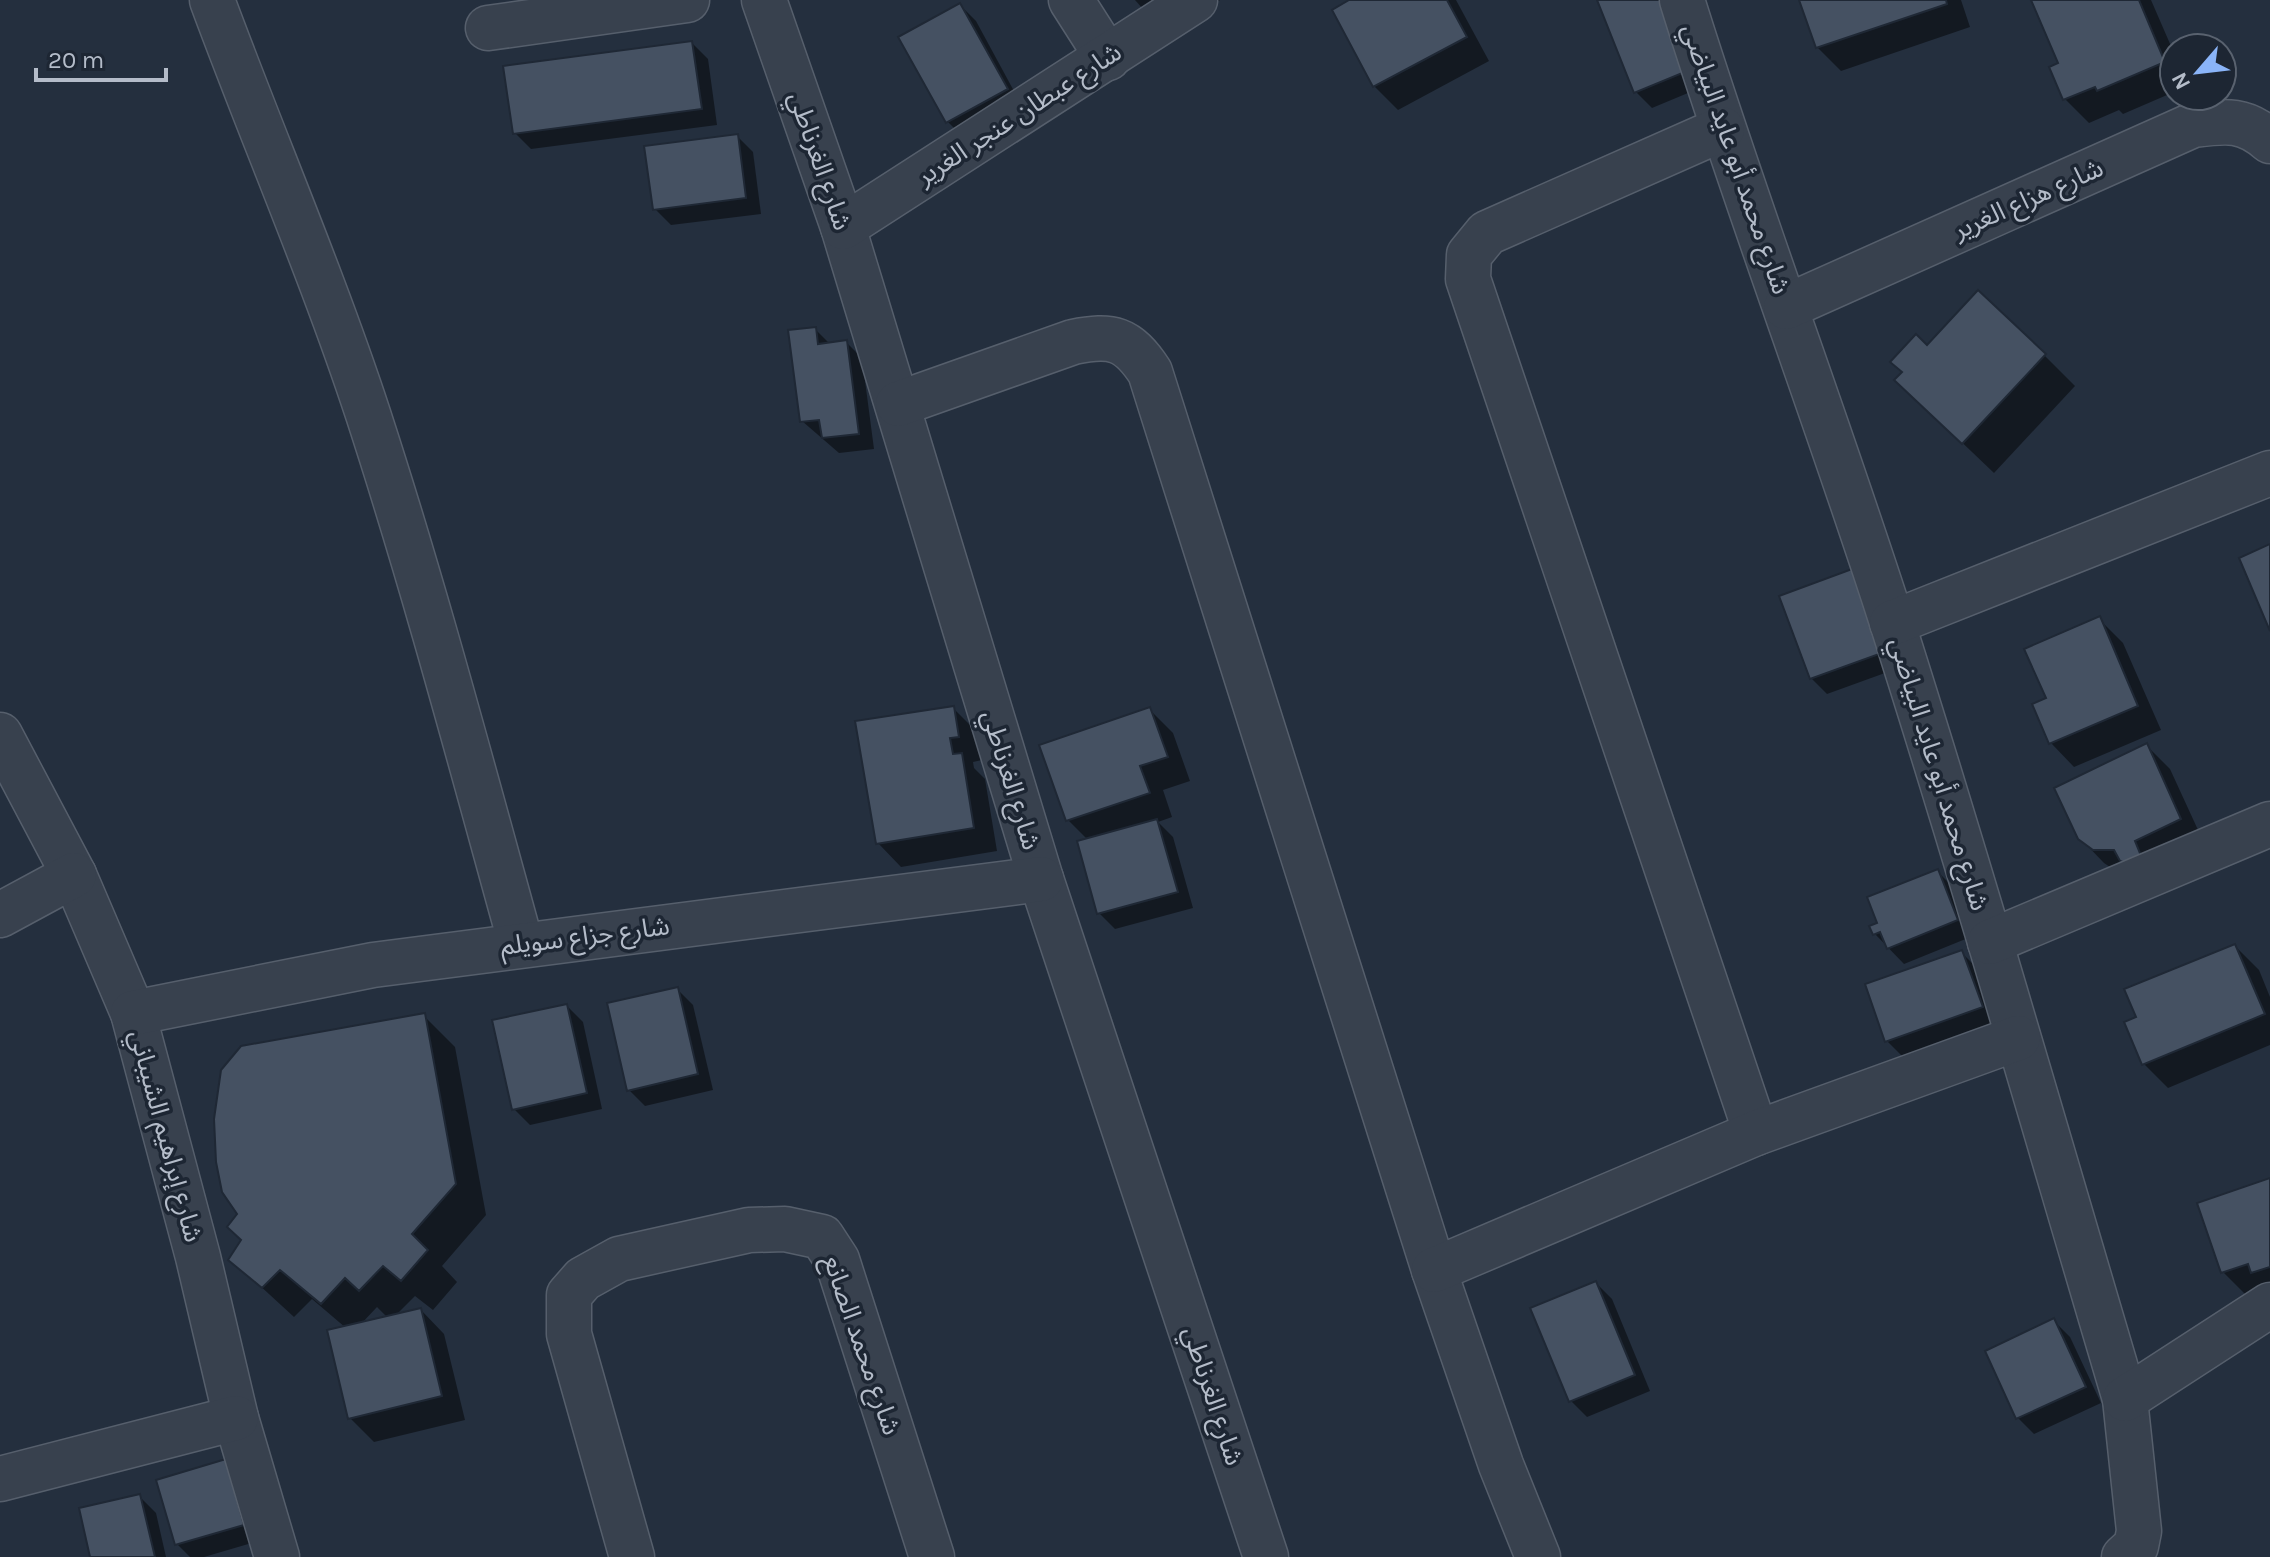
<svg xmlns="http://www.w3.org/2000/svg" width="2270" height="1557" font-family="Karla,'Noto Sans Arabic',sans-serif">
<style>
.shadow{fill:#0007;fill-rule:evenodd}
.building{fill:#455162;stroke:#1f2835;stroke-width:2}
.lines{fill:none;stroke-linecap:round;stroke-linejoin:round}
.minor-casing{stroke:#565f6c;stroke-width:47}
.minor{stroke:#38414e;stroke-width:44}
.labels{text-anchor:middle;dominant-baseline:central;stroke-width:7;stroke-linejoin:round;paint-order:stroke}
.street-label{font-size:26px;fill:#b4bcc9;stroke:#1d2633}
</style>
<rect width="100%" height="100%" fill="#242f3e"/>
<g class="shadow">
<polygon points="1135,0 1220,0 1167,36"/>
<polygon points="1354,0 1456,0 1489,61 1398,110 1374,86"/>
<polygon points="1599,0 1712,83 1652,108 1636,92"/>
<polygon points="1802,0 1961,0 1970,27 1841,71 1817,47"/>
<polygon points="2033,0 2151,0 2174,53 2174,92 2123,114 2119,110 2089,123 2065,99 2060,64"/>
<polygon points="960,5 976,21 1022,106 964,138 948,122 901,38"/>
<polygon points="692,43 708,59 717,125 531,149 515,133"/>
<polygon points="737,136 753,152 761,214 671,225 655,209"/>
<polygon points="815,329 830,344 846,342 862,358 874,449 839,453 802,421"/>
<polygon points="1928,348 2044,355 2075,386 1994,473 1928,410 1904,373"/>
<polygon points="1851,572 1896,669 1827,694 1811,678"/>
<polygon points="2099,619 2123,643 2161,730 2074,767 2051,743 2048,699"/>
<polygon points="953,708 977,732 982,760 973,762 974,768 985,779 997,851 901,867 878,843"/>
<polygon points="1149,709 1173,733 1190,781 1163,790 1172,817 1158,822 1173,837 1193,908 1115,929 1099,913 1088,840 1068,820 1042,746"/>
<polygon points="2146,745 2170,769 2204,843 2119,873 2104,863 2080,838"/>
<polygon points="1937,871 1953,887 1973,936 1904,964 1875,934 1879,924"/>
<polygon points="2235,946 2259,970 2270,997 2270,1045 2168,1088 2144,1064 2138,1018"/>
<polygon points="1961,952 1977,968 1997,1023 1903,1057 1887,1041"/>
<polygon points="677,989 693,1005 713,1090 645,1106 629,1090"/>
<polygon points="567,1006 583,1022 602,1109 530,1125 514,1109"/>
<path d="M424,1016l31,31 31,168 -44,51 15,16 -24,28 -18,-14 -20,20 26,-6 23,24 21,86 -91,22 -24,-24 -4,-90 -34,-29 -18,18 -63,-58zM377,1307l11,11 -27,6z"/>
<polygon points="2270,1180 2270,1289 2247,1296 2223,1272"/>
<polygon points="1596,1283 1612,1299 1650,1391 1587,1417 1571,1401"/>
<polygon points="2054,1321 2070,1337 2101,1403 2034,1434 2018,1418"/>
<polygon points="225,1462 259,1541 204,1557 190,1557 177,1544"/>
<polygon points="140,1497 156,1513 166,1557 92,1557"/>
</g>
<g class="building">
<polygon points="1349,0 1447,0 1467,37 1373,87 1332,10"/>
<polygon points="1597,0 1669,0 1697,67 1634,93"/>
<polygon points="1799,0 1946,0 1947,4 1816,48"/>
<polygon points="2031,0 2139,0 2165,62 2097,91 2095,87 2063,100 2049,67 2058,63"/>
<polygon points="960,3 1008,89 946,123 898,37"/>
<polygon points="692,41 702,109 513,134 503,66"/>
<polygon points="738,134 746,198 653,210 644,146"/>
<polygon points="1978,290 2046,354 1962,444 1894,380 1902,372 1890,362 1916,334 1927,345"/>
<polygon points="816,327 818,344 847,340 859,434 822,438 819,420 800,422 788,330"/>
<polygon points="2270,544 2270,631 2239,558"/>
<polygon points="1852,569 1882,653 1810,679 1779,596"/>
<polygon points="2100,616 2138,706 2049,744 2032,704 2046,698 2024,649"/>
<polygon points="954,706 959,737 950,738 953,754 962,753 974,828 876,844 855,721"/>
<polygon points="1150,707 1168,757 1140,766 1150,793 1066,821 1039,745"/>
<polygon points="2147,743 2181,819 2135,841 2142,858 2129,864 2120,861 2114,850 2093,850 2078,839 2054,788"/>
<polygon points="1157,819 1178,892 1097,914 1077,841"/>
<polygon points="1938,869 1958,920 1887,949 1880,932 1873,935 1869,926 1877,923 1867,897"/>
<polygon points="2235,944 2265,1014 2142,1065 2124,1022 2136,1017 2124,989"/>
<polygon points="1962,950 1983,1007 1885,1042 1865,984"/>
<polygon points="678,987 698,1074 627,1091 607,1003"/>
<polygon points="567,1004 587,1093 512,1110 492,1020"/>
<polygon points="425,1013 456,1184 412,1234 428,1250 401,1281 383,1266 359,1291 345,1278 321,1304 280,1270 262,1288 228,1260 241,1240 227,1227 237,1214 222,1192 216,1162 214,1119 221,1070 241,1046"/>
<polygon points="2270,1178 2270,1267 2251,1273 2248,1264 2221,1273 2197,1203"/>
<polygon points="1596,1281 1635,1375 1569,1402 1530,1308"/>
<polygon points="421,1308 442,1396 348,1419 327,1330"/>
<polygon points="2054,1318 2086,1387 2016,1419 1985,1351"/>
<polygon points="226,1459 244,1525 175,1545 156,1480"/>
<polygon points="140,1494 155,1557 90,1557 79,1508"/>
</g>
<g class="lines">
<defs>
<g id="minor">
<path d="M212,0c51,138 110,274 156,414 57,175 104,353 153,530"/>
<polyline points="764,0 843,227 1041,879 1266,1557"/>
<polyline points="1071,0 1108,58"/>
<path d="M1682,0c65,209 143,413 210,622 82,258 156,518 233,777l14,132 -3,15 -12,11"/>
<polyline points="488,28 687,0"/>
<polyline points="1722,129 1487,233 1469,255 1468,279 1756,1133"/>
<polyline points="843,227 1195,0"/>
<path d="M1786,307l407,-182c33,-4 51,-7 77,16"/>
<path d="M898,404l175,-62c39,-8 55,-4 77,30l284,898 67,195 37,92"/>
<polyline points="1892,623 2270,473"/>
<polyline points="0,735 74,875 133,1013 198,1257 236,1418 277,1557"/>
<polyline points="0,915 74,875"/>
<polyline points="1990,942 2270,824"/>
<polyline points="133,1013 373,965 1041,879"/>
<polyline points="1434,1270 1756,1133 2018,1038"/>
<polyline points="2125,1399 2270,1305"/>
<polyline points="0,1479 236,1418"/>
<polyline points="632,1557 569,1334 569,1295 583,1279 619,1259 749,1230 785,1229 822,1237 837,1260 932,1557"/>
</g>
</defs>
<use href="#minor" class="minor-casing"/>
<use href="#minor" class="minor"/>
</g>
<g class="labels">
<g class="street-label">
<text transform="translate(1019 114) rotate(-33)">شارع عبطان عنجر الغرير</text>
<text transform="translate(1736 159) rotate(71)">شارع محمد أبو عايد البياضي</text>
<text transform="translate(820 161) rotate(71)">شارع الغرناطي</text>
<text transform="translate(2028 199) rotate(-24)">شارع هزاع الغرير</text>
<text transform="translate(1939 774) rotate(73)">شارع محمد أبو عايد البياضي</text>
<text transform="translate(1011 780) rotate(73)">شارع الغرناطي</text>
<text transform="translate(585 936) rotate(-7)">شارع جزاع سويلم</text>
<text transform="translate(166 1136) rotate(75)">شارع إبراهيم الشيباني</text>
<text transform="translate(862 1345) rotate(71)">شارع محمد الصانع</text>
<text transform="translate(1213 1396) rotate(72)">شارع الغرناطي</text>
</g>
</g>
<g transform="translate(2198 72) rotate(242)"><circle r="38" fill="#1d2633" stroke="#59626f" stroke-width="2"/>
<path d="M0-6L14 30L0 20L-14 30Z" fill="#8ab4f8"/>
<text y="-12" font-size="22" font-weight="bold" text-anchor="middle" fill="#b4bcc9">N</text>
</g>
<path d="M36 68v12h130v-12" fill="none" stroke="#b4bcc9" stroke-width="4"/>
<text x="48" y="68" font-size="24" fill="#b4bcc9" stroke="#1d2633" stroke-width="6" paint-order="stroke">20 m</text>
</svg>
